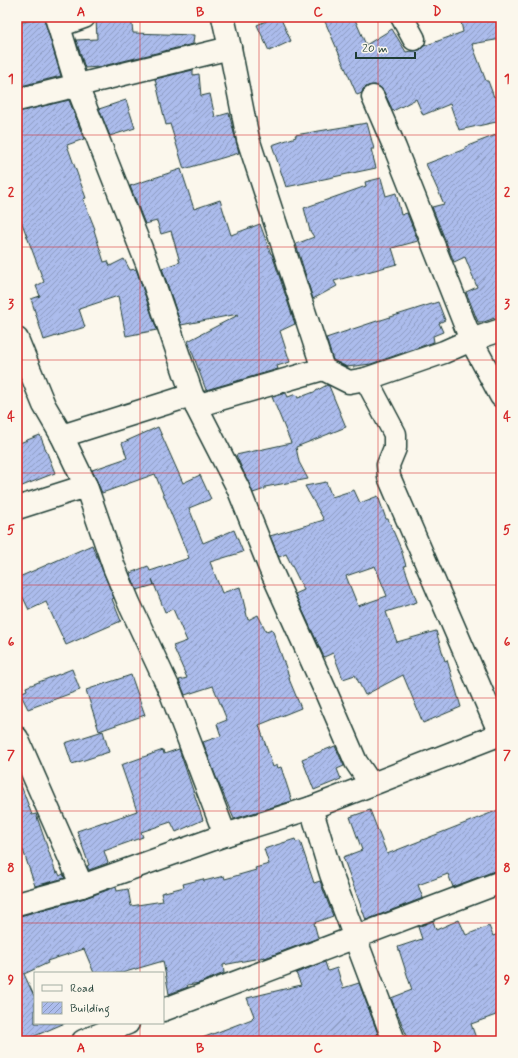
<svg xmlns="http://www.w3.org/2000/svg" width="518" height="1058" font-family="Mynerve,sans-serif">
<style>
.building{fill:url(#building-hatch);stroke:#1f3d34;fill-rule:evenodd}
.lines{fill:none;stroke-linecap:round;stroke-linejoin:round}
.minor-casing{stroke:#1f3d34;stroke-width:25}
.minor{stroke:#fbf7ec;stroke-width:22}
.grid{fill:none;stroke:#d62828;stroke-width:1;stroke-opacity:0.55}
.neatline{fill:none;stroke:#d62828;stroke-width:1.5}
.grid-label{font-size:13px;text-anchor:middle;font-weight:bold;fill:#d62828}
</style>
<defs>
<pattern id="building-hatch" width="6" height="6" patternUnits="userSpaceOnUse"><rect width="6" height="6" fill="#acbcec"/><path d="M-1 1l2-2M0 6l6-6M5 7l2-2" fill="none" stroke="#8b9ac0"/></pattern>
</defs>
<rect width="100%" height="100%" fill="#fbf7ec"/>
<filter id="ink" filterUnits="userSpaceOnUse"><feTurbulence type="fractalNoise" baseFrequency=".025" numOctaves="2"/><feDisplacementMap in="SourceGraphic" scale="8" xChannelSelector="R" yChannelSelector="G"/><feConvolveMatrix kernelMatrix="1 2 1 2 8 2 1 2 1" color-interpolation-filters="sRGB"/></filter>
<g filter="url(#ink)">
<g class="building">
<polygon points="131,17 133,33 194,35 193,44 99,67 85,68 76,40 97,39 96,19"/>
<polygon points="275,17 280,17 291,41 269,51 257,25"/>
<polygon points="323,17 354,17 366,45 392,29 406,52 411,51 414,51 420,50 424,46 463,32 460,17 501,17 501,39 472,44 486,81 488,81 494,97 495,96 501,116 501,121 459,130 450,104 423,115 416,99 393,111 384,92 380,87 375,85 368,86 363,89 362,93 357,95"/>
<polygon points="44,18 61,76 17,87 17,23"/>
<polygon points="193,70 193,75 199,74 201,96 210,94 215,117 229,113 239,153 184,169 170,124 166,125 155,79"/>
<polygon points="69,100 84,139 67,145 86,198 83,199 95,229 94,230 104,262 108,261 110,266 124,259 130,270 136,269 157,330 126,336 118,296 79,309 85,327 44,340 31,299 40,296 36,286 44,282 17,210 17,112"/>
<polygon points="126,100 135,128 110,136 99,109"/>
<polygon points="367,123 374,149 371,149 376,168 286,187 272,145 296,137 295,135"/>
<polygon points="501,133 501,302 496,305 500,316 484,322 478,322 466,292 477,287 465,257 454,262 432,207 444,204 426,164 465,149 465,147"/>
<polygon points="181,169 194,209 220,200 231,235 260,224 271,254 272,254 295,324 280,331 290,362 277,366 278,369 206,390 188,341 238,315 238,314 181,325 162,268 180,262 171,231 161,234 157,221 145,224 130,186"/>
<polygon points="381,178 386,196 396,193 401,215 407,213 418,241 392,248 397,264 334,281 337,286 313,299 296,244 314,237 310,231 304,208 366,186 365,182"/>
<polygon points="438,302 445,320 439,323 443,332 433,336 434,342 371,364 347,367 333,360 326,338 380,320 381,320"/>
<polygon points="327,385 329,386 346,427 296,447 299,462 308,479 265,487 265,489 253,493 236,455 291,443 272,397 286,393 288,397 296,394 298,398 314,392"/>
<polygon points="158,427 183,483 200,475 211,499 189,508 203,543 234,530 243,552 210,562 222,593 240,587 248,620 258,615 266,631 272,629 290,679 289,679 301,708 259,725 273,767 277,765 278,768 281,767 292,801 234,819 216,777 203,742 221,736 217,724 227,720 213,686 185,695 179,680 187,678 173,646 187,641 173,609 165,612 152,579 154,585 137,590 130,573 148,566 150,571 189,558 155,474 102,493 92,470 127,458 122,443"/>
<polygon points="40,435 55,473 17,488 17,444"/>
<path d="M326,482l6,15 22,-7 6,13 18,-7 8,23h2l13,30 5,17h-2l13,36 -31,10 11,30 39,-11 9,30 2,-1 14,47 -38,16 -20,-48 -38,20 -10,-20 -12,4 -10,-26 -9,4 -29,-63 9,-4 -18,-36 -7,3 -9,-21 54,-16 -19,-34zM375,566l12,30 -29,10 -12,-30z"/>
<polygon points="92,545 114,598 112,599 121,621 66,645 46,602 29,610 17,585 17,578"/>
<polygon points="72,669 80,690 28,709 20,693 27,690 26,687"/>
<polygon points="131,675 145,715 99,731 86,690"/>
<polygon points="103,731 109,752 72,764 65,743"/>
<polygon points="335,746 344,766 337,769 341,779 314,790 302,759"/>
<polygon points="179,749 203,820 176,832 171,822 141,832 143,837 104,851 108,863 89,870 87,866 89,865 77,831 106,821 106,822 137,811 121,765 163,750 164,754"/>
<polygon points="19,780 32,815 36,814 56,873 58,872 60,876 63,874 65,878 35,886 23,850 17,852 17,781"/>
<polygon points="501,809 501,870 497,870 453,887 448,874 418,885 423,898 366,920 343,857 362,850 350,817 370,810 387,854"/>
<polygon points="295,839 296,842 300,841 314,883 320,881 333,916 314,923 318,938 265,958 265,957 223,965 224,973 200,983 187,985 188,987 169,994 163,961 122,973 94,973 84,949 47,961 48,963 24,974 35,998 35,1023 65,1023 23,1041 17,1041 17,916 20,916 85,898 116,887 117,891 128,889 131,906 163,901 161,893 184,887 183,884 203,879 204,881 224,876 225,879 256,870 255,868 269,864 264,849"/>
<polygon points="459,920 466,935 489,926 493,936 501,933 501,1012 496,1013 496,1015 471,1024 477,1041 409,1041 391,998 412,990 398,947 422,939 418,927 433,921 436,930"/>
<polygon points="325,962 328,971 337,968 343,988 359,983 378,1034 359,1041 198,1041 197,1040 252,1019 252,1018 254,1016 247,998 301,985 296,973"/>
</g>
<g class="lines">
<defs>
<g id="minor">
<polyline points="56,17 77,86 148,266 196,406 238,488 270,568 325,690 356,762 371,784"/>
<polyline points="402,17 414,39"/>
<polyline points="59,26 84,17"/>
<polyline points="230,48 248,139 323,369"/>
<polyline points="373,97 395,148 471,340 501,396"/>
<polyline points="17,100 230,48 223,17"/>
<polyline points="17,339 44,405 62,436 86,486 114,567 129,603 171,693 225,835"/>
<polyline points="366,379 395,434 395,448 388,465 389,477 500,734"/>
<polyline points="196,406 323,369 349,382 366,379 444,352 471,340 501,330"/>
<polyline points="62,436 192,395"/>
<polyline points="17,508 86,486"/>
<polyline points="17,738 82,886"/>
<polyline points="311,808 331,874 394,1041"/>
<polyline points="17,904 82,886 225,835 311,808 501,734"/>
<polyline points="163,1010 501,882"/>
<polyline points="83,1041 128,1023"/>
</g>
</defs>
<use href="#minor" class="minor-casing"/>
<use href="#minor" class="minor"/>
</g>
</g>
<path class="grid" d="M140,17v956M259,17v1024M378,17v1024M17,135h484M17,247h484M17,360h484M17,473h484M17,585h484M17,698h484M17,811h484M17,923h484M140,1023v18"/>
<rect width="518" height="1058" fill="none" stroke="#fbf7ec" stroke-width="44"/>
<rect x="34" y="972" width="130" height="52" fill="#fbf7ec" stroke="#a3ada2"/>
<rect x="42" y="985" width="20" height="6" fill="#fbf7ec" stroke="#a3ada2"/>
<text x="70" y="992" font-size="12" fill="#1f3d34">Road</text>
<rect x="42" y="1002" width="20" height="12" fill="url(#building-hatch)" stroke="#a3ada2"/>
<text x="70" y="1012" font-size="12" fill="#1f3d34">Building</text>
<path d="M356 52v6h59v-6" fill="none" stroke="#1f3d34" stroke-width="2"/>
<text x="362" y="52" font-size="12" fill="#1f3d34" stroke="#fbf7ec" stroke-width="3" paint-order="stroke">20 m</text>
<rect x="22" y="22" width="474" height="1014" class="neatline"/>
<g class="grid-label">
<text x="81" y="16">A</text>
<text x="200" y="16">B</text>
<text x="318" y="16">C</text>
<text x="437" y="16">D</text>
<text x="11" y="83">1</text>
<text x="507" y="83">1</text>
<text x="11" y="196">2</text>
<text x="507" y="196">2</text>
<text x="11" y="308">3</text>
<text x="507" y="308">3</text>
<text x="11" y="421">4</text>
<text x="507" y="421">4</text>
<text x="11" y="534">5</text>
<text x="507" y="534">5</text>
<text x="11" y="646">6</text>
<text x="507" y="646">6</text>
<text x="11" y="759">7</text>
<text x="507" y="759">7</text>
<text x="11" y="872">8</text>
<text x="507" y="872">8</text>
<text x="11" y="984">9</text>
<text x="507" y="984">9</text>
<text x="81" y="1052">A</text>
<text x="200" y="1052">B</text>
<text x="318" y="1052">C</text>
<text x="437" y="1052">D</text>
</g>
</svg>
